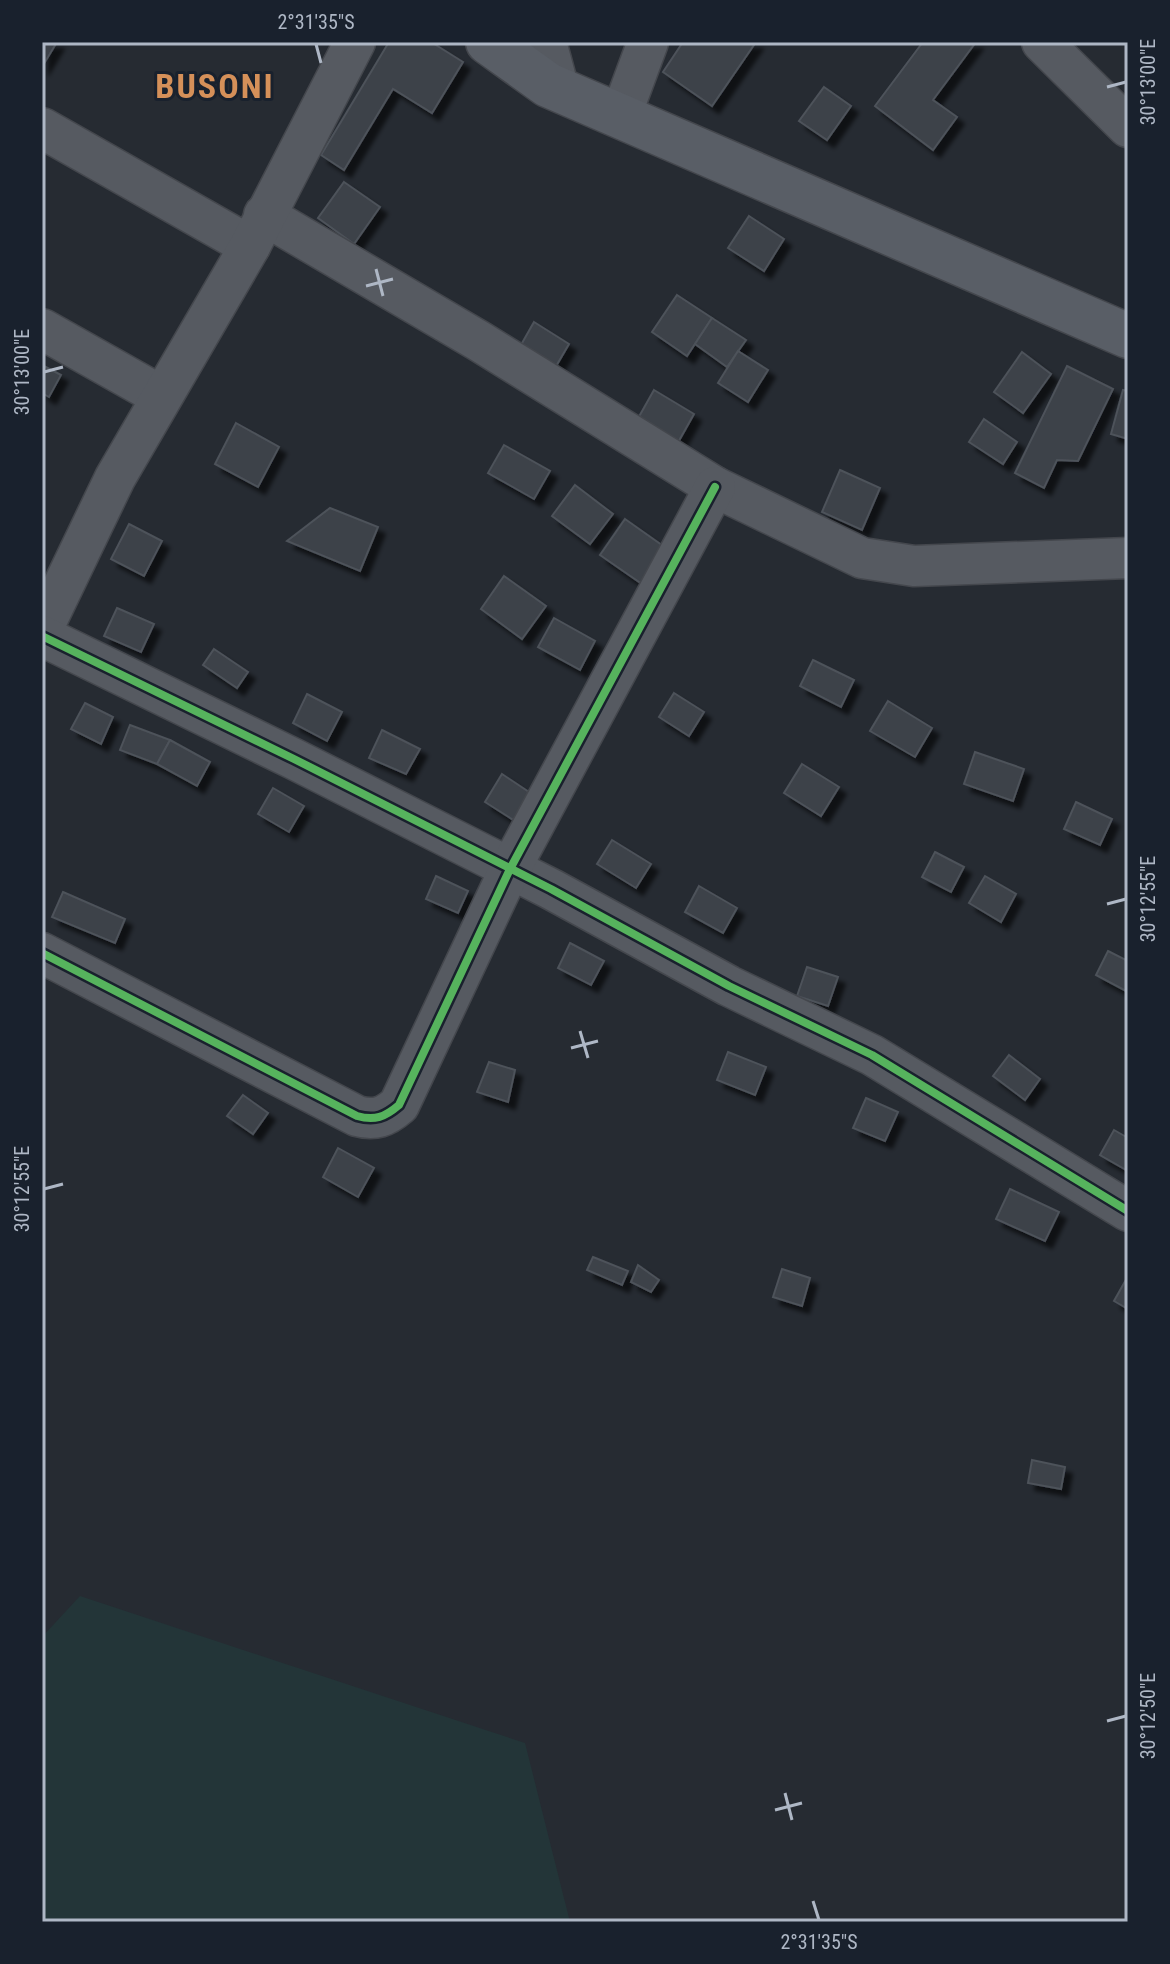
<svg xmlns="http://www.w3.org/2000/svg" width="1170" height="1964" font-family="'Roboto Condensed',sans-serif">
<style>
.green{fill:#233538}
.building{fill:#3d4249;stroke:#4d525a;stroke-width:2;filter:url(#shadow)}
.lines{fill:none;stroke-linecap:round;stroke-linejoin:round}
.street-casing{stroke:#44474d;stroke-width:43}
.secondary-casing{stroke:#44474d;stroke-width:47}
.street{stroke:#565a61;stroke-width:40}
.secondary{stroke:#595e66;stroke-width:44}
.cycleway-casing{stroke:#19212d;stroke-width:13}
.cycleway{stroke:#56b35d;stroke-width:8}
.ticks{fill:none;stroke:#aeb7c5;stroke-width:3}
.labels{text-anchor:middle;dominant-baseline:central;stroke-width:6;stroke-linejoin:round;paint-order:stroke}
.district-label{font-size:34px;font-weight:bold;letter-spacing:2px;fill:#d59059;stroke:#19212d}
.neatline{fill:none;stroke:#aeb7c5;stroke-width:3}
.ticks-label{font-size:20px;text-anchor:middle;fill:#aeb7c5}
</style>
<defs>
<filter id="shadow"><feDropShadow dx="7" dy="7" stdDeviation="2" flood-color="#0009"/></filter>
</defs>
<rect width="100%" height="100%" fill="#262b32"/>
<polygon class="green" points="80,1596 525,1743 570,1922 42,1922 42,1637"/>
<g class="building">
<polygon points="42,42 57,42 42,67"/>
<polygon points="389,42 431,42 463,62 432,113 393,89 344,170 321,155"/>
<polygon points="683,42 756,42 712,106 663,72"/>
<polygon points="923,42 976,42 933,100 957,117 933,150 875,106"/>
<polygon points="824,87 851,106 827,140 799,121"/>
<polygon points="344,182 380,207 354,244 318,218"/>
<polygon points="749,216 784,239 764,271 728,248"/>
<polygon points="677,295 712,318 687,356 652,332"/>
<polygon points="712,318 746,340 727,367 695,344"/>
<polygon points="534,322 569,344 552,373 517,352"/>
<polygon points="738,351 768,370 748,402 718,383"/>
<polygon points="1022,352 1051,374 1023,413 994,392"/>
<polygon points="42,365 61,375 49,397 42,393"/>
<polygon points="1067,366 1113,389 1078,461 1057,460 1044,488 1015,473"/>
<polygon points="654,390 694,414 676,446 636,422"/>
<polygon points="1123,390 1128,391 1128,439 1111,434"/>
<polygon points="984,419 1017,442 1003,464 969,442"/>
<polygon points="236,423 279,447 258,487 215,464"/>
<polygon points="504,445 550,471 534,499 488,473"/>
<polygon points="840,470 880,488 862,530 822,512"/>
<polygon points="575,485 613,514 590,544 552,516"/>
<polygon points="330,508 378,527 360,571 287,541"/>
<polygon points="625,519 666,548 642,584 600,555"/>
<polygon points="129,524 162,541 144,576 111,559"/>
<polygon points="504,576 546,606 522,639 481,609"/>
<polygon points="117,608 154,624 141,652 104,636"/>
<polygon points="554,618 595,641 580,670 538,647"/>
<polygon points="214,649 248,672 237,688 203,665"/>
<polygon points="813,660 854,680 841,707 800,686"/>
<polygon points="674,693 704,712 689,736 659,717"/>
<polygon points="307,694 342,712 327,741 293,723"/>
<polygon points="888,701 932,728 915,757 870,731"/>
<polygon points="85,703 113,717 101,744 71,729"/>
<polygon points="130,725 170,740 157,764 120,750"/>
<polygon points="382,730 420,749 406,774 369,758"/>
<polygon points="170,740 210,762 197,786 157,764"/>
<polygon points="975,752 1024,769 1013,801 964,784"/>
<polygon points="802,764 839,787 821,816 784,793"/>
<polygon points="502,774 532,794 515,821 485,802"/>
<polygon points="273,788 304,806 289,832 258,814"/>
<polygon points="1076,802 1112,819 1100,845 1064,829"/>
<polygon points="612,840 651,864 636,888 597,864"/>
<polygon points="935,852 964,867 951,892 922,877"/>
<polygon points="436,876 468,891 458,913 426,899"/>
<polygon points="985,876 1016,894 1001,922 969,903"/>
<polygon points="699,886 737,908 723,933 685,912"/>
<polygon points="63,892 125,919 115,943 52,917"/>
<polygon points="570,943 604,961 591,985 558,968"/>
<polygon points="1108,951 1128,961 1128,992 1096,975"/>
<polygon points="807,967 838,977 828,1006 797,996"/>
<polygon points="728,1052 766,1067 755,1095 717,1080"/>
<polygon points="1009,1055 1040,1079 1025,1100 993,1076"/>
<polygon points="489,1062 515,1070 508,1102 477,1092"/>
<polygon points="243,1095 268,1113 253,1134 227,1116"/>
<polygon points="866,1098 898,1112 885,1141 853,1128"/>
<polygon points="1114,1130 1128,1138 1128,1171 1100,1155"/>
<polygon points="338,1148 374,1168 358,1197 323,1177"/>
<polygon points="1010,1189 1059,1212 1045,1241 996,1219"/>
<polygon points="593,1257 628,1271 622,1285 587,1270"/>
<polygon points="638,1265 659,1280 651,1292 631,1282"/>
<polygon points="782,1269 810,1278 802,1306 773,1297"/>
<polygon points="1127,1278 1128,1279 1128,1309 1114,1301"/>
<polygon points="1032,1460 1065,1467 1061,1489 1028,1483"/>
</g>
<g class="lines">
<defs>
<g id="street">
<polyline points="546,42 559,90"/>
<polyline points="1042,42 1128,127"/>
<polyline points="621,115 648,42"/>
<polyline points="42,128 250,246"/>
<polyline points="264,215 479,341 715,487 862,558 914,566 1128,558"/>
<polyline points="42,329 161,396"/>
<polyline points="42,630 115,478 250,246 355,42"/>
<polyline points="42,636 294,759 551,889 729,986 872,1055 1128,1211"/>
<path d="M42,953l315,163c18,5 28,1 42,-11l111,-236 205,-382"/>
</g>
<polyline id="secondary" points="488,42 548,85 1128,336"/>
</defs>
<use href="#street" class="street-casing"/>
<use href="#secondary" class="secondary-casing"/>
<use href="#street" class="street"/>
<use href="#secondary" class="secondary"/>
<defs>
<g id="cycleway">
<polyline points="42,636 294,759 551,889 729,986 872,1055 1128,1211"/>
<path d="M42,953l315,163c18,5 28,1 42,-11l111,-236 205,-382"/>
</g>
</defs>
<use href="#cycleway" class="cycleway-casing"/>
<use href="#cycleway" class="cycleway"/>
</g>
<path class="ticks" d="M316,44l5,19M1107,87l19,-5M376,269l7,27M366,286l27,-7M44,372l19,-5M1107,904l19,-5M580,1031l8,27M571,1048l27,-7M44,1189l19,-5M1107,1721l19,-5M785,1793l7,27M775,1810l27,-7M813,1901l6,19"/>
<g class="labels">
<g class="district-label">
<text x="215" y="86">BUSONI</text>
</g>
</g>
<rect width="1170" height="1964" fill="none" stroke="#19212d" stroke-width="88"/>
<rect x="44" y="44" width="1082" height="1876" class="neatline"/>
<g class="ticks-label">
<text x="316" y="29">2°31'35"S</text>
<text transform="translate(1148 82) rotate(-90)" y="7">30°13'00"E</text>
<text transform="translate(22 372) rotate(-90)" y="7">30°13'00"E</text>
<text transform="translate(1148 899) rotate(-90)" y="7">30°12'55"E</text>
<text transform="translate(22 1189) rotate(-90)" y="7">30°12'55"E</text>
<text transform="translate(1148 1716) rotate(-90)" y="7">30°12'50"E</text>
<text x="819" y="1949">2°31'35"S</text>
</g>
</svg>
